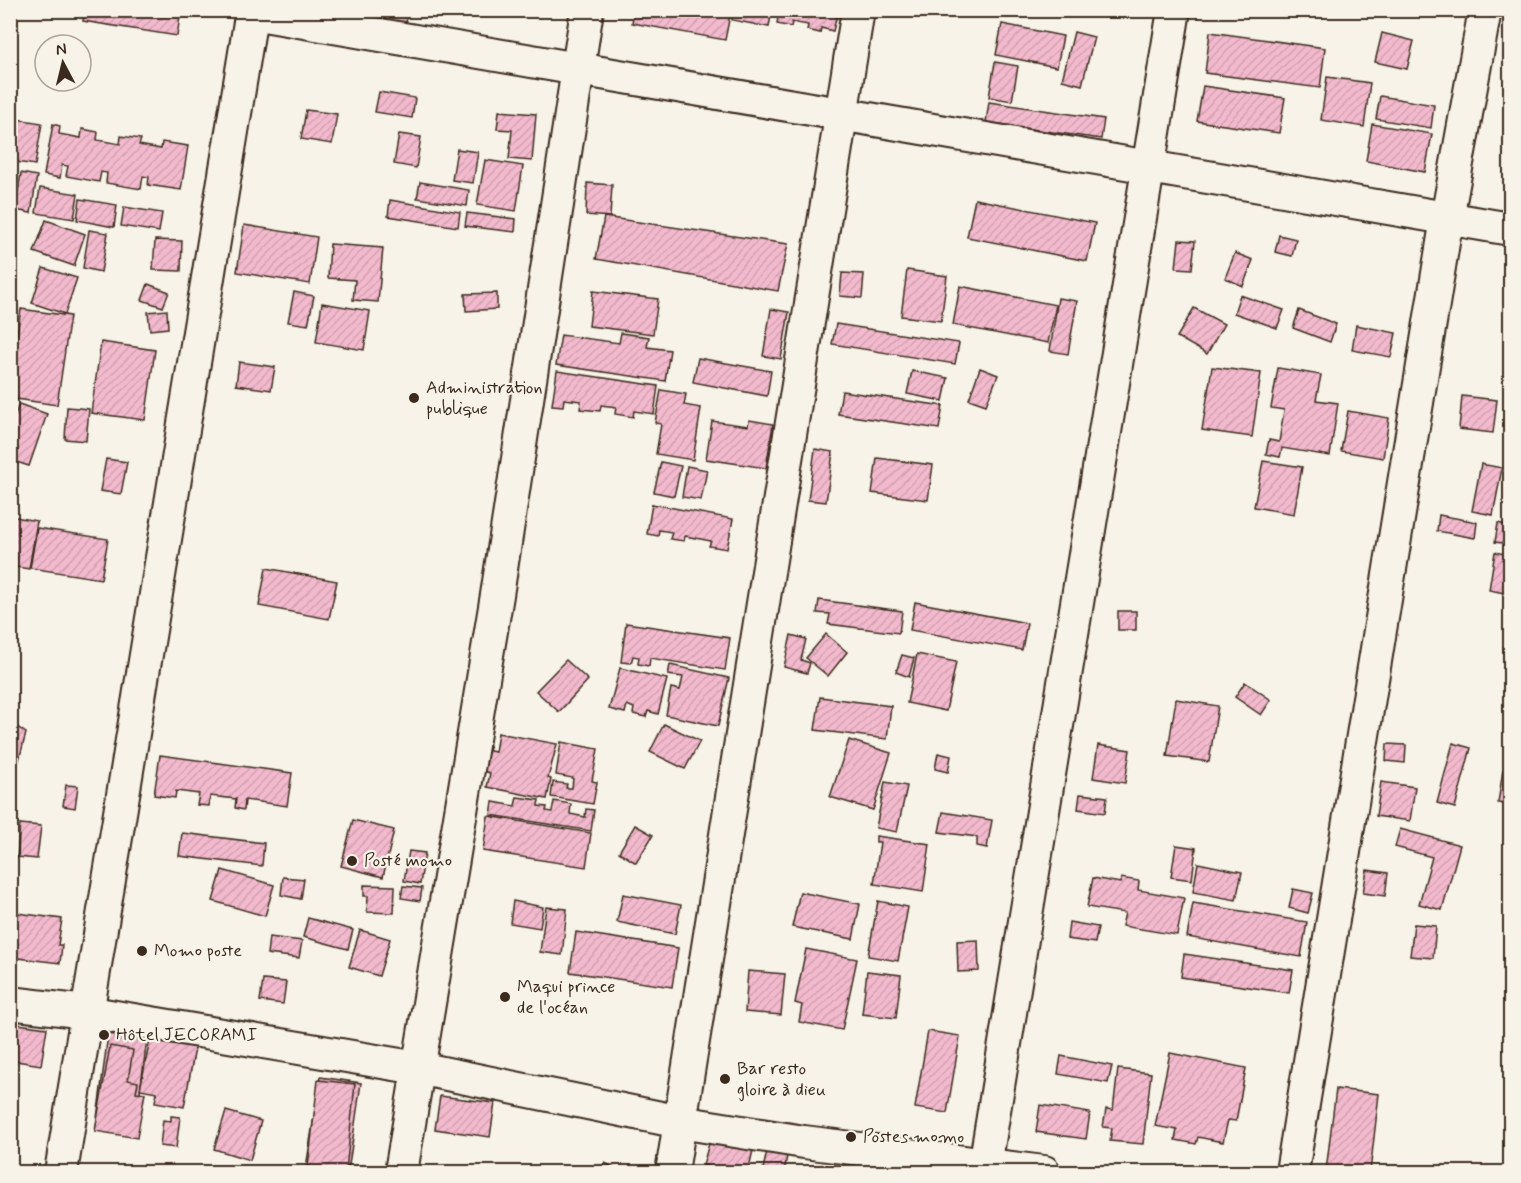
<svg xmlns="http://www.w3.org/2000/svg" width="1521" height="1183" font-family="Mynerve,sans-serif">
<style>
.building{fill:url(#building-hatch);stroke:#3b2a1e;stroke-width:1.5}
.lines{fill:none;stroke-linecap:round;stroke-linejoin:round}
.street-casing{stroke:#3b2a1e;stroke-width:36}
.street{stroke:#f7f3e8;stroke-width:32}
.poi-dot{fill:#3b2a1e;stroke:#f7f3e8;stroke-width:2}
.labels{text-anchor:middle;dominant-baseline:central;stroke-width:4.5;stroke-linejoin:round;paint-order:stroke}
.poi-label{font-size:18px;fill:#3b2a1e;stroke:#f7f3e8;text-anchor:start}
</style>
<defs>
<pattern id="building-hatch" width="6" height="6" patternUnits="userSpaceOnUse" patternTransform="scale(1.5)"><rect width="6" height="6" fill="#f3bace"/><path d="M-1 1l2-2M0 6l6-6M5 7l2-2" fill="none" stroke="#d1a0b0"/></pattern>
</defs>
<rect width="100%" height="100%" fill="#f7f3e8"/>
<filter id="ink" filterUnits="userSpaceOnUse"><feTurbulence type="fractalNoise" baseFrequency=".0167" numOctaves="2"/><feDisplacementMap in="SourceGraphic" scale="12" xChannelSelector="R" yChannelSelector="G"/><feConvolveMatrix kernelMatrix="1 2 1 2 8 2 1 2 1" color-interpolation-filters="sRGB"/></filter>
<g filter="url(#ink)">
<g class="building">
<polygon points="84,10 181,10 177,36 83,21"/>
<polygon points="333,10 408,10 406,23"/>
<polygon points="634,10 731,10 725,40 632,23"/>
<polygon points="734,10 772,10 769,27 732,20"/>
<polygon points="779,10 838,10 833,31 821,28 820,33 807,30 808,25 792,22 791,27 777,24"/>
<polygon points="1002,24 1063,36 1057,67 996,55"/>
<polygon points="1074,32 1094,37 1082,85 1062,80"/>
<polygon points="1210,32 1325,48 1320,88 1205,73"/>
<polygon points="1382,33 1414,41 1407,69 1375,62"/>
<polygon points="995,62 1018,66 1012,101 989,97"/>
<polygon points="1327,77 1370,83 1364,127 1321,120"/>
<polygon points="1203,86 1285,98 1279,133 1197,121"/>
<polygon points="379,92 415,98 412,118 375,112"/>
<polygon points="1380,96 1434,105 1431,128 1376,119"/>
<polygon points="989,102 1104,119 1101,139 1025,128 1023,139 1011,137 1013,126 986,122"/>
<polygon points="306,110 337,114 332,144 301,139"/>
<polygon points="499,111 536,114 532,161 509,159 512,130 497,129"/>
<polygon points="10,118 42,123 35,165 10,161"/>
<polygon points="53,124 60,126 59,134 81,138 82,129 98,132 97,140 120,144 121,136 141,139 139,145 161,149 162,142 188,146 181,190 148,185 149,177 143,176 141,189 106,183 107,173 101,172 99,182 66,176 68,166 62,165 60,178 44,175"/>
<polygon points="1372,124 1432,134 1425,172 1366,161"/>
<polygon points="399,134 421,137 416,168 394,164"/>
<polygon points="457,149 478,152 473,183 452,180"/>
<polygon points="485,160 523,166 516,211 477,205"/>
<polygon points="21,173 37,176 31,213 15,210"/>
<polygon points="420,182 469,190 467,206 417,198"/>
<polygon points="587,183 612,185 610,217 586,215"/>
<polygon points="40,188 78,194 74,219 36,213"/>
<polygon points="80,199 117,205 114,227 77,220"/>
<polygon points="975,199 1095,223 1087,261 967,237"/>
<polygon points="390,200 460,212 458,227 388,216"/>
<polygon points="124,207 162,213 159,232 121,226"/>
<polygon points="467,213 516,219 515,232 465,226"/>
<polygon points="604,217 788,244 778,291 596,259"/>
<polygon points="46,220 85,234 74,266 34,252"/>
<polygon points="244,225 317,237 310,284 237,272"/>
<polygon points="89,230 108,233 101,272 83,268"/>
<polygon points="1279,235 1296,239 1292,256 1275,252"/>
<polygon points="155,240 182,241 181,271 153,270"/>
<polygon points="1179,240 1195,241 1192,269 1176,268"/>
<polygon points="330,244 383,248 378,302 353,300 355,280 328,278"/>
<polygon points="1235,253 1253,260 1243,286 1225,278"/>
<polygon points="43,268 77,278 65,314 32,303"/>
<polygon points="907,270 947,276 941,321 901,316"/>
<polygon points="842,273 864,274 862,298 840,296"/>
<polygon points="148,284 169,292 163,307 142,300"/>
<polygon points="960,286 1056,305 1048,343 953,325"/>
<polygon points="593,291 658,299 653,334 589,326"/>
<polygon points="294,292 314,296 308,325 288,322"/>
<polygon points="497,293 497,309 466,311 465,294"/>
<polygon points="1240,295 1284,310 1277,328 1234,313"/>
<polygon points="1058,298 1077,301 1068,354 1050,351"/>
<polygon points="322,303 370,311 364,350 316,342"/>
<polygon points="1194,308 1224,324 1207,354 1177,337"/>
<polygon points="21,309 70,316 57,405 10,398 10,378"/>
<polygon points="771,309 789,312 781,359 763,356"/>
<polygon points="167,310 168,328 150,330 148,312"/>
<polygon points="1299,310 1336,324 1330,342 1293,328"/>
<polygon points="836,324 959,343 955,364 832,344"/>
<polygon points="1356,325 1396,333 1391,357 1352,350"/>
<polygon points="621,333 649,337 647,347 670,350 665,381 556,365 561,335 619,343"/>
<polygon points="101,342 155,350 145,420 91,413"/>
<polygon points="698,358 771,371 767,396 693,382"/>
<polygon points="239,362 275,367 271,390 236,385"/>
<polygon points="1212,367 1261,373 1252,437 1202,430"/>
<polygon points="980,368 998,375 986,405 969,399"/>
<polygon points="1278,368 1321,375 1316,400 1338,403 1330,456 1282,448 1280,457 1266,454 1269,440 1279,442 1284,410 1271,408"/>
<polygon points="557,371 658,386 654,414 634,411 633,417 615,414 616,407 601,405 600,411 580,409 581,401 564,399 563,406 552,405"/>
<polygon points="912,371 948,378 943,401 907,394"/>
<polygon points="661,390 686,394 684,405 701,408 693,460 656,454 661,424 655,423"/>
<polygon points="842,391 943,406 939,429 838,414"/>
<polygon points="1462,396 1497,400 1493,433 1459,429"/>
<polygon points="19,404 47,414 29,466 10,460 10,429"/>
<polygon points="67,407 89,409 86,441 65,439"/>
<polygon points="1348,411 1389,418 1383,458 1341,451"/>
<polygon points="749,420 773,424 766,468 706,459 712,421 748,426"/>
<polygon points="815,449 833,452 826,502 808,500"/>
<polygon points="877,458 933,465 928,500 872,493"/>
<polygon points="106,459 127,462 121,494 100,491"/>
<polygon points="1263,461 1302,467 1294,514 1254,507"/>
<polygon points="661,462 681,466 674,496 654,492"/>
<polygon points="1481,464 1502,468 1493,515 1472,511"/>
<polygon points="687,466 707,470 701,500 682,497"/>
<polygon points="652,504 733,519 727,549 709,546 711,541 685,536 684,541 670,539 672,532 659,530 658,536 647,534"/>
<polygon points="1439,515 1477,522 1475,538 1437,531"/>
<polygon points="10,516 37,521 29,569 10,566"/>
<polygon points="1498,523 1510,526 1510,544 1495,542"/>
<polygon points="37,528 108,539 101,579 30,568"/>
<polygon points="1495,552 1510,555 1510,594 1489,590"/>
<polygon points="266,568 337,581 329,619 259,606"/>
<polygon points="819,600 902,611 899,633 828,624 830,614 817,613"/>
<polygon points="915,602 1027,623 1022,650 910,630"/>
<rect x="1118" y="611" width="18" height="19"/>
<polygon points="626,623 730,638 725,670 650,658 649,666 638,664 639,657 633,656 631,663 621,662"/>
<polygon points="826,634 847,652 828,676 806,658"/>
<polygon points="791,635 806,639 801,660 810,663 807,673 784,667"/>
<polygon points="917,654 956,662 946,711 907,703"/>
<polygon points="902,655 914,658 909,677 896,672"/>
<polygon points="566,660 588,680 559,712 536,691"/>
<polygon points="670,665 729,678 718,726 666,715 671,688 680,690 683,677 668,675"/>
<polygon points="620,668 667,679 658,714 648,711 646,717 633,714 634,708 627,705 625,713 609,709"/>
<polygon points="1245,682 1271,700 1261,715 1235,697"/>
<polygon points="820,697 891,706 887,739 815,730"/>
<polygon points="1176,699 1218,706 1209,762 1167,756"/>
<polygon points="10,722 26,733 10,795"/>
<polygon points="664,724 700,741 685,769 650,752"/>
<polygon points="498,733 557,744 548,778 551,779 547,799 487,787 490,773 482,771 486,750 495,752"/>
<polygon points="849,740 891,753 873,810 830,797"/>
<polygon points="561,742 598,749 592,781 597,782 593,804 551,797 553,782 567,784 566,788 572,788 573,778 556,775"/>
<polygon points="1453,743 1471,748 1455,808 1437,803"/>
<polygon points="1387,744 1406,745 1405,763 1386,761"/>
<polygon points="1098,745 1130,750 1125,783 1093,778"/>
<polygon points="938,753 951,756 948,772 935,769"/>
<polygon points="160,755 292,773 287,806 245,800 244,810 235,808 236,799 210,796 209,806 197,805 199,794 176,791 175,798 154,795"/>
<polygon points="1503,770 1510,771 1510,805 1498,803"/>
<polygon points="885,782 907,786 897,832 876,828"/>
<polygon points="1381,782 1415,787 1410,821 1376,816"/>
<polygon points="66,785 78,786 75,808 63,806"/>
<polygon points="1080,794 1107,797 1105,813 1078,809"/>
<polygon points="517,797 539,800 538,806 547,807 546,811 552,812 554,801 571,804 570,814 585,817 586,809 594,810 591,831 491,815 493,802 515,806"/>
<polygon points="943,812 992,820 987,848 977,846 977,837 939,832"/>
<polygon points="488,816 591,833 586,867 483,851"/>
<polygon points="353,820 394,830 383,877 341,866"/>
<polygon points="20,824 41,826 37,859 17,857"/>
<polygon points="635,825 653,835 636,863 619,852"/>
<polygon points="1400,829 1460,845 1442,910 1419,904 1432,857 1395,847"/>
<polygon points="182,833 264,843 262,866 179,856"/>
<polygon points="876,836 930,844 923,892 874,884 880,842 876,842"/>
<polygon points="1176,845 1196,848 1192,880 1171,877"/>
<polygon points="409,851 425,853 420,884 404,881"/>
<polygon points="1198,863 1242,872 1236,900 1193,892"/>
<polygon points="222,870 274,885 265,916 213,901"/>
<polygon points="1367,870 1388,873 1385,896 1363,893"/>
<polygon points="283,877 304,879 301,899 281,895"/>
<polygon points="1093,878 1120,883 1121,878 1139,881 1138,890 1184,898 1177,935 1122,926 1125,913 1087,907"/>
<polygon points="364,885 395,886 394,913 367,912 368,896 364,896"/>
<polygon points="403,886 422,888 420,901 401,898"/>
<polygon points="1293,889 1313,893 1308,913 1289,908"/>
<polygon points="800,892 860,904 853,939 792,927"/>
<polygon points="623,894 681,905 675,934 617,922"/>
<polygon points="513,901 543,907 540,928 510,923"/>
<polygon points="878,901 908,907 898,961 868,956"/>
<polygon points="1193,903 1307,922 1301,957 1187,937"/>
<polygon points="546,907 567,909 562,955 540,952"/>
<polygon points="10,912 62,919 58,945 62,945 60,963 10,957"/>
<polygon points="308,918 353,930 348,949 303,937"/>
<polygon points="1069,922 1098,927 1095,943 1067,939"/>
<polygon points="1414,924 1436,926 1433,958 1410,956"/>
<polygon points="360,930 390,939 379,976 349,967"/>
<polygon points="576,932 678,948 672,987 570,972"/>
<polygon points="269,937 302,941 299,958 267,954"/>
<polygon points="978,940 979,971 958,972 957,941"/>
<polygon points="806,949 857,959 842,1030 799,1022 802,1005 795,1003"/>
<polygon points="1184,954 1293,970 1289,993 1181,977"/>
<polygon points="748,971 785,974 781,1015 745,1012"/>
<polygon points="867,971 901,975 896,1018 862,1014"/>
<polygon points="263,980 286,982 283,1004 260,1001"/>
<polygon points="10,1023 47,1028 41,1065 10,1060"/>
<polygon points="928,1031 960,1036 947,1113 915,1108"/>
<polygon points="108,1034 147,1039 135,1131 96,1126"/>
<polygon points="151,1035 196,1043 184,1107 155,1102 157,1092 140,1089"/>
<polygon points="110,1046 133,1050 128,1080 138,1082 136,1092 145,1093 137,1138 95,1131"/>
<polygon points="1170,1053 1246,1068 1236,1121 1228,1120 1223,1142 1198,1137 1196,1144 1175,1140 1177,1130 1155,1126"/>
<polygon points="1061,1056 1112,1066 1108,1083 1058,1074"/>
<polygon points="1118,1069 1151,1073 1143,1144 1110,1141 1112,1128 1103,1127 1106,1109 1113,1110"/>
<polygon points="320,1077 361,1083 348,1172 306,1168"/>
<polygon points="318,1080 355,1084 346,1171 308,1167"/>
<polygon points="1336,1089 1379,1094 1370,1172 1326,1171"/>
<polygon points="440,1096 495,1103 490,1137 435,1129"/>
<polygon points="1040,1105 1090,1113 1086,1139 1036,1132"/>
<polygon points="226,1111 261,1121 250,1160 214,1149"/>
<polygon points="171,1116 180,1117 176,1148 160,1146 163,1120 171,1121"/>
<polygon points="710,1140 753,1150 748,1172 708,1172 710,1167 703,1165"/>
<polygon points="767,1151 787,1156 784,1172 763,1169"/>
<polygon points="605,1163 618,1170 617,1172 599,1172"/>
</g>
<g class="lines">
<defs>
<g id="street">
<polyline points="252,13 1510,229"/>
<polyline points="10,1003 86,1012 418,1068 680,1122 804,1142 1044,1172"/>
<polyline points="61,1172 252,10"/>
<polyline points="401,1172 497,595 587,10"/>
<polyline points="672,1172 858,10"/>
<polyline points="984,1172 1174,10"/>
<polyline points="1292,1172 1447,218 1485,10"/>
</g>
</defs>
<use href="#street" class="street-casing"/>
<use href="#street" class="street"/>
</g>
</g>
<g class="poi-dot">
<circle cx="414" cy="398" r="6"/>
<circle cx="352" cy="861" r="6"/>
<circle cx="142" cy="951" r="6"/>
<circle cx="505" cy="997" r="6"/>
<circle cx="104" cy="1035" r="6"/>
<circle cx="725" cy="1079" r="6"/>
<circle cx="851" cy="1137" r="6"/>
</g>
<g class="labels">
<g class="poi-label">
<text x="426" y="388">Administration<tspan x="426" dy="21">publique</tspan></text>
<text x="364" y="861">Posté momo</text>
<text x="154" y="951">Momo poste</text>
<text x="517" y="987">Maqui prince<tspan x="517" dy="21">de l'océan</tspan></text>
<text x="116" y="1035">Hôtel JECORAMI</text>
<text x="737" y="1069">Bar resto<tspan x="737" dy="21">gloire à dieu</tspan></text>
<text x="863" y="1137">Postes momo</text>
</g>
</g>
<rect width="1521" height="1183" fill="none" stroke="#f7f3e8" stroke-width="36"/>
<rect x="18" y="18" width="1485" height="1147" fill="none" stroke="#3b2a1e" stroke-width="2" filter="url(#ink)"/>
<g transform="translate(63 63) rotate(353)"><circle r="28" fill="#f7f3e8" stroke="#aca397" stroke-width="1.5"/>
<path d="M0-4.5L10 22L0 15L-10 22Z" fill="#3b2a1e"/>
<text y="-9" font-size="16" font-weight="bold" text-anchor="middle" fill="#3b2a1e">N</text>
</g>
</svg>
